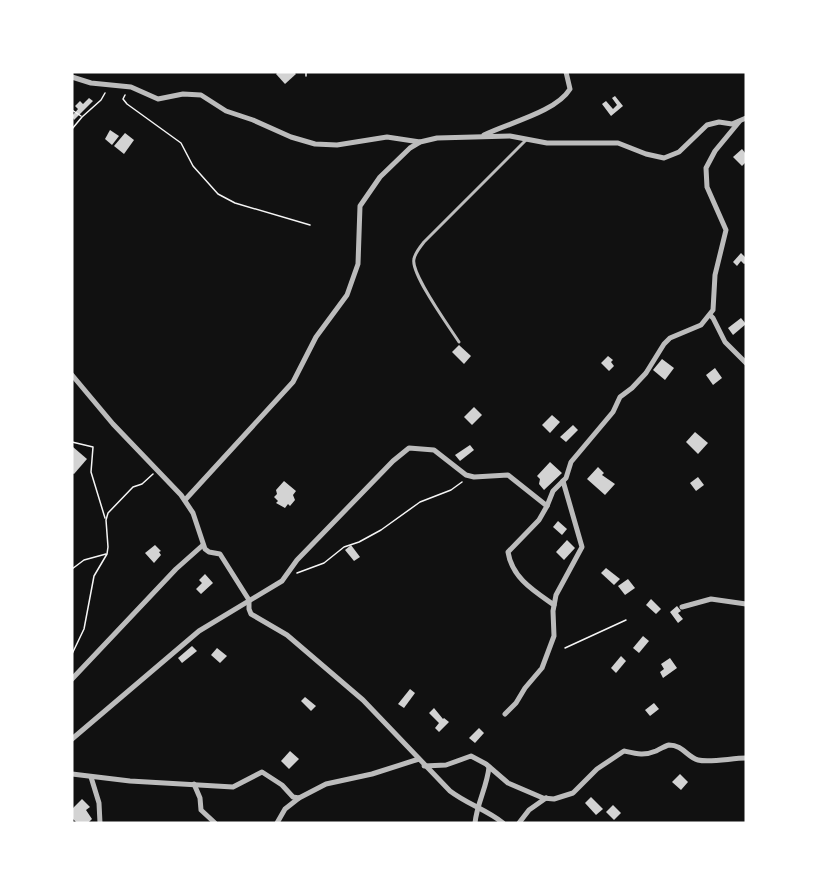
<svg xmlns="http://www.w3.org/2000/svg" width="818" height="895" font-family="'Space Grotesk',sans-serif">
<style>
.building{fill:#d3d3d3}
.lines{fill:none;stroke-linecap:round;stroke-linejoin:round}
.path{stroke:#f5f5f5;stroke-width:1.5}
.service{stroke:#bcbcbc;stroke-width:3}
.minor{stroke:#bcbcbc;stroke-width:5}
</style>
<rect width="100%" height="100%" fill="#111"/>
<g class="building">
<polygon points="278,72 294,72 296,74 285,84 276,74"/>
<polygon points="615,96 623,106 611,116 602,104 606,101 613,109 617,105 612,98"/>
<polygon points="89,98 93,101 74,120 72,116 78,109 75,106 80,101 83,104"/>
<polygon points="110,130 119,136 112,145 105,139"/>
<polygon points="125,133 134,140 124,154 114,146"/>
<polygon points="742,149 746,154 746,162 742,166 733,157"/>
<polygon points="741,253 746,258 746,263 744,264 741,261 737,266 733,262"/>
<polygon points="741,318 746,324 733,335 728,328"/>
<polygon points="459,345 471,356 464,364 452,352"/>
<polygon points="608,356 613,360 611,362 614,366 609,371 601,363"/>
<polygon points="662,359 674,368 665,380 653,370"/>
<polygon points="715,368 722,378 713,385 706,375"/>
<polygon points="474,407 482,415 472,425 464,417"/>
<polygon points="552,415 560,422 550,433 542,425"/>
<polygon points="573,425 578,430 566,442 560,437"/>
<polygon points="695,432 708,443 698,454 686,442"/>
<polygon points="470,445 474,450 460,461 455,455"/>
<polygon points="73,447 87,459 74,474 72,473"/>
<polygon points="550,462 562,473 544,490 539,484 540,479 537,476"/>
<polygon points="598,467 604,473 602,475 615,484 605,495 587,479"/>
<polygon points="698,477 704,485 696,491 690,483"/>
<polygon points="284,481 296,491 293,495 295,500 290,506 288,504 285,508 276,503 278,501 274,497 277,494 276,490"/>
<polygon points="558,521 567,529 562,535 553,527"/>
<polygon points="567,540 575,548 564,560 556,552"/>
<polygon points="155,545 161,551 159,552 161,555 154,563 145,553"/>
<polygon points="351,545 360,557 354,561 345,550"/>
<polygon points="606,568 620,579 614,585 601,573"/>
<polygon points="205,574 213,583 201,594 196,589 202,583 199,580"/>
<polygon points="628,579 635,588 625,595 618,586"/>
<polygon points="651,599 661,609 656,614 646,605"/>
<polygon points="677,606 681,611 678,613 683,619 678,623 670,612"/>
<polygon points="643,636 649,641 639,653 633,648"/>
<polygon points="192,646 197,651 182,663 178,658"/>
<polygon points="217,648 227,656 220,663 211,655"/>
<polygon points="621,656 626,661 616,673 611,668"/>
<polygon points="670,658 677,668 663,678 660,672 664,669 661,664"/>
<polygon points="410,689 415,693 404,708 398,704"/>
<polygon points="305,697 316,706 311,711 301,701"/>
<polygon points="654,703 659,709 650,716 645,710"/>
<polygon points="434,708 443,719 444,718 449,722 439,732 435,728 439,723 429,713"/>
<polygon points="479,728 484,733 475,743 469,738"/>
<polygon points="290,751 299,759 289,769 281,761"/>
<polygon points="680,774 688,782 681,790 672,782"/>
<polygon points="591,797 603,809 596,815 585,803"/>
<polygon points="82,799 90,807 86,810 92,819 88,823 77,823 72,818 72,809"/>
<polygon points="613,805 621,813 614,820 606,812"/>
</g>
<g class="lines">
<g class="path">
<polyline points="306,72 306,76"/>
<polyline points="125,95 123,99 127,104 181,143 193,166 218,194 235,203 310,225"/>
<polyline points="72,110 81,116"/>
<polyline points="72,129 82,117 101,100 105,93"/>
<polyline points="72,442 93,447 91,472 105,518"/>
<polyline points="72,569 84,560 106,554"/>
<polyline points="297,573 324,563 344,547 359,542 381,530 420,502 451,490 462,482"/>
<polyline points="565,648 626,620"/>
<polyline points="72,654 84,629 94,576 107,554 108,547 106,520 108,513 133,487 142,484 153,474"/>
</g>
<path class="service" d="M459,342c-9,-14 -49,-69 -45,-83 1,-6 6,-12 10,-17l103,-103"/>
<g class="minor">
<polyline points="72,77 91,83 131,87 158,99 183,94 201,95 226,111 253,120 291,137 315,144 337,145 387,137 420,142"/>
<path d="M484,135c24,-12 72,-23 86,-46l-4,-17"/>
<polyline points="710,315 713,318 725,342 746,363"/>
<path d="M72,375l41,49 68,71 12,18 12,36 4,3 11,2 29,46v9l2,5 36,21 76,65 87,91c17,13 37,19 53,32"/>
<polyline points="185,500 293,382 316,337 347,295 358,264 360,206 380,177 410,148 420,142 437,138 510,136 547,143 618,143 646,154 664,158 679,152 707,125 719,122 732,124 746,118"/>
<path d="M547,506l-8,14 -31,32c4,26 26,39 46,53"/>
<polyline points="682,607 711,599 746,604"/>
<polyline points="72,679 176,569 203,545"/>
<polyline points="505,714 516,703 525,688 542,668 554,636 553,611 556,595 582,547 563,481"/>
<polyline points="72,739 199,631 282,581 297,560 393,461 409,448 434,450 466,475 474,477 508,475 547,506 553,491 566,478 571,462 613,412 620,397 632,388 646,373 664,344 670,338 701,325 713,310 715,275 726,230 707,187 706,168 715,151 739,122"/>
<path d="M424,766l22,-1 25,-9 15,8 22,19 35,15 11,1 19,-6 24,-24 27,-18c13,3 20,5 32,0 4,-2 9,-5 13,-6 14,0 18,12 29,15 12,3 34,-2 48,-2"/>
<polyline points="72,774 130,781 233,787 262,772 282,785 293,797 299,798 326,784 372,774 419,759"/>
<polyline points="91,777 99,803 100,823"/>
<polyline points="194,784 200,798 201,810 215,823"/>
<polyline points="277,823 285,809 299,798"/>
<path d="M475,823c2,-20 12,-36 14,-56"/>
<polyline points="519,823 529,810 546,798"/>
</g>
</g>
<rect width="818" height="895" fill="none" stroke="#ffffff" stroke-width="147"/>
</svg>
